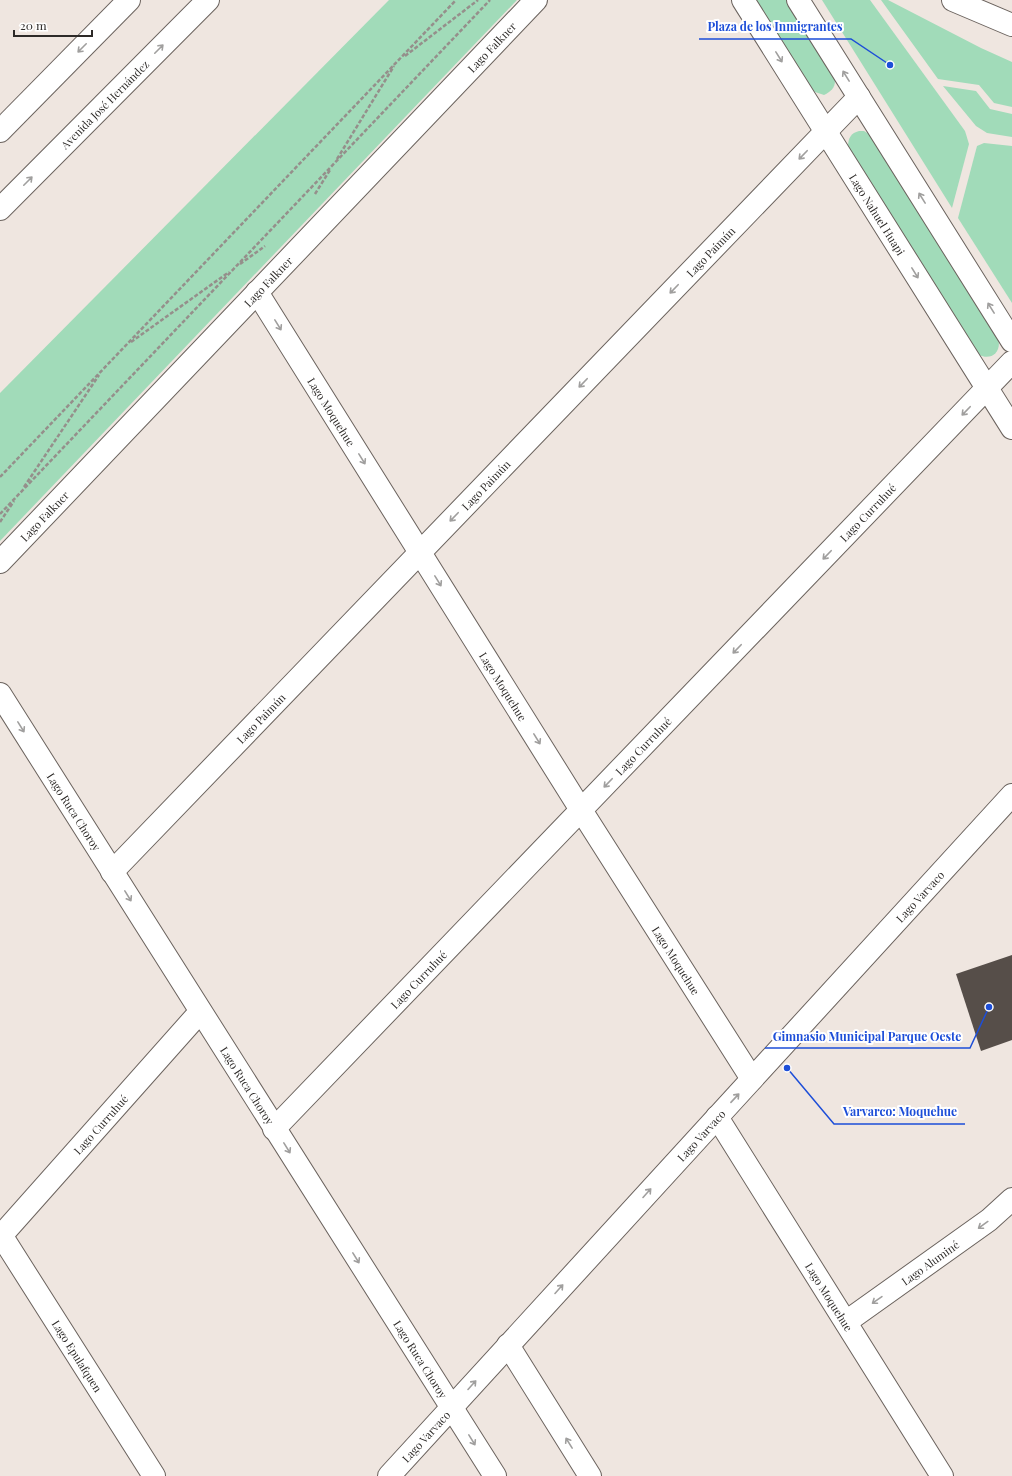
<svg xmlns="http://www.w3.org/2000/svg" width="1012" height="1476" font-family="'Playfair Display',serif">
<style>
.green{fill:#a1dbb9}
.building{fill:#564e49}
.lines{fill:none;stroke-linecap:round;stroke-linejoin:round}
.minor-casing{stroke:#6b635e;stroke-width:24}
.major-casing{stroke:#6b635e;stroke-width:24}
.path{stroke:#958f8b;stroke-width:2.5;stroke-dasharray:4 2;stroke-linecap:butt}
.minor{stroke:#fff;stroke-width:22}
.major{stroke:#fff;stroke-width:22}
.oneway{stroke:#a09f9e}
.labels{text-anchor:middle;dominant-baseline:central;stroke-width:4;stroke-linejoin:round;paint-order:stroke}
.street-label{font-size:11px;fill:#2d2a28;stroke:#fff}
.leader{fill:none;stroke:#1d4ed8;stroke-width:1.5}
.callout-dot{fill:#1d4ed8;stroke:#fff;stroke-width:1.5}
.callout-label{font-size:12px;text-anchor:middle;font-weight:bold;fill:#1d4ed8;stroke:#fff;stroke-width:4;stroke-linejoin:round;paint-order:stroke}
</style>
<rect width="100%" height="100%" fill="#efe6e0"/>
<g class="green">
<polygon points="389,0 517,0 0,541 0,393"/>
<path d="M755,0h31l48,75c3,10 -1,16 -10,20l-9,-3 -3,-2z"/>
<polygon points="822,0 870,0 965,131 969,144 952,208"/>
<polygon points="881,0 888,0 981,48 1012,62 1012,107 994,103 979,85 938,79"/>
<polygon points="943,86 976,91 990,109 1012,114 1012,137 987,133 976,126"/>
<path d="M859,131h5l8,5 126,202c4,13 -6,23 -19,17l-131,-208c0,-9 3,-14 11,-16z"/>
<polygon points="984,143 1012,146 1012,303 958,218 977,146"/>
</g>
<polygon class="building" points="1012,955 1012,1040 981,1051 956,974"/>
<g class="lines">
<defs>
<g id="minor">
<polyline points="953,0 1012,25"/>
<polyline points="0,131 129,0"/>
<path id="s1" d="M0,209l208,-209"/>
<path id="s2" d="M257,292l324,518 171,269"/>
<path id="s3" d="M0,562l536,-562"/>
<path id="s4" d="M0,694l495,782"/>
<path id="s5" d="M112,872l747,-775"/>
<path id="s6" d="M717,1117l225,359"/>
<path id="s7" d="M274,1129l738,-767"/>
<path id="s8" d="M1,1235l153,241"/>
<path id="s9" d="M0,1237l200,-225"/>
<path id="s10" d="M846,1322l143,-102 23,-21"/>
<polyline points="508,1345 590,1476"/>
<path id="s11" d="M389,1476l623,-681"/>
</g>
<g id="major">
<path id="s12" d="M743,0l269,428"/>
<polyline points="798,0 1012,341"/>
</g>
</defs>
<use href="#minor" class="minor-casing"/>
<use href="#major" class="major-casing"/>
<g class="path">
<polyline points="405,56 478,0"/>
<polyline points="337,159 394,66"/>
<polyline points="315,194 330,170"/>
<polyline points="240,264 265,246"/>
<polyline points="131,342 229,272"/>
<polyline points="0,477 456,0"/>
<polyline points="24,487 99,375"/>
<polyline points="0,514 490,0"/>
<polyline points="0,522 14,501"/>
</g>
<use href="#minor" class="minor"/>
<use href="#major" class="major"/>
</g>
<defs><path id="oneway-shaft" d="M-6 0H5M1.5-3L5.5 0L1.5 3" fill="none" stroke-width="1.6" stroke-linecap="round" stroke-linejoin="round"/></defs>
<g class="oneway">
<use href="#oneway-shaft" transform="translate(82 48) rotate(135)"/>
<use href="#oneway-shaft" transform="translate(159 49) rotate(-45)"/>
<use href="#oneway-shaft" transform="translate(779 57) rotate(58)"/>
<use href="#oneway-shaft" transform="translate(846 76) rotate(-122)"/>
<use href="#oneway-shaft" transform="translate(803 155) rotate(134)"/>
<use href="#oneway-shaft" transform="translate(28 181) rotate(-45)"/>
<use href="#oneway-shaft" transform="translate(922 198) rotate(-122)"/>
<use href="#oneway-shaft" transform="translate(915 273) rotate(58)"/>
<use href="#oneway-shaft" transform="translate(674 289) rotate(134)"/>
<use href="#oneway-shaft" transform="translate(991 308) rotate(-122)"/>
<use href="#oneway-shaft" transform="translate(278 325) rotate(58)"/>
<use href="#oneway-shaft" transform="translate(583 383) rotate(134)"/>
<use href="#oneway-shaft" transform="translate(966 411) rotate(134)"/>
<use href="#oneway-shaft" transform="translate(362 459) rotate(58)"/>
<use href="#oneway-shaft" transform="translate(454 517) rotate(134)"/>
<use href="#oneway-shaft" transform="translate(827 555) rotate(134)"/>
<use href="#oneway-shaft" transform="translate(438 581) rotate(58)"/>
<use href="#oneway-shaft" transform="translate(737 649) rotate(134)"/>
<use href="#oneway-shaft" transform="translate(21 727) rotate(58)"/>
<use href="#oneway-shaft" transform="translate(537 739) rotate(58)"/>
<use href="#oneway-shaft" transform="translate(608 783) rotate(134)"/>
<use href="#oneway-shaft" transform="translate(128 896) rotate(58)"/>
<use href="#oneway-shaft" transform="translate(735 1098) rotate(-47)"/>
<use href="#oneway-shaft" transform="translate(287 1148) rotate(58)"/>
<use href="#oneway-shaft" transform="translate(647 1193) rotate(-48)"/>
<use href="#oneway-shaft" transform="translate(983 1225) rotate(144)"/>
<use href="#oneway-shaft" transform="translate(356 1258) rotate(58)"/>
<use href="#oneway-shaft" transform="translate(559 1289) rotate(-48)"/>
<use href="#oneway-shaft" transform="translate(877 1300) rotate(145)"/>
<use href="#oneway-shaft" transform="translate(472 1385) rotate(-48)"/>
<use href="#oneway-shaft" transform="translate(472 1440) rotate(58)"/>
<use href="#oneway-shaft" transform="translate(569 1443) rotate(-122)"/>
</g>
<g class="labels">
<g class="street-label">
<text stroke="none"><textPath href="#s3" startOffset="712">Lago Falkner</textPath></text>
<text stroke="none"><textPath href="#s1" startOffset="148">Avenida José Hernández</textPath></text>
<text stroke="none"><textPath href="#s12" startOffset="253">Lago Nahuel Huapi</textPath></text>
<text stroke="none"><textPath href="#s5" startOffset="862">Lago Paimún</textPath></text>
<text stroke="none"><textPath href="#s3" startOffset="388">Lago Falkner</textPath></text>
<text stroke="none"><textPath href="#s2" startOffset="141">Lago Moquehue</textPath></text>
<text stroke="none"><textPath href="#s5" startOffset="538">Lago Paimún</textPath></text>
<text stroke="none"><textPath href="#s7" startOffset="856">Lago Curruhué</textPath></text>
<text stroke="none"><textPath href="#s3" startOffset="64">Lago Falkner</textPath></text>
<text stroke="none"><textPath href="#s2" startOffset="465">Lago Moquehue</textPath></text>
<text stroke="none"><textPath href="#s5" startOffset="214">Lago Paimún</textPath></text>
<text stroke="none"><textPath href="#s7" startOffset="532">Lago Curruhué</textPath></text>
<text stroke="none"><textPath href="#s4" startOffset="139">Lago Ruca Choroy</textPath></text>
<text stroke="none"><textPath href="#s11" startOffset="786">Lago Varvaco</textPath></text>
<text stroke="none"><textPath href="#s2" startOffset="789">Lago Moquehue</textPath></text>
<text stroke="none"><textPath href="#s7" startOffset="208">Lago Curruhué</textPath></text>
<text stroke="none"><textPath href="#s4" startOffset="463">Lago Ruca Choroy</textPath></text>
<text stroke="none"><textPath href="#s9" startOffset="151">Lago Curruhué</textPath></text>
<text stroke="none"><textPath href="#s11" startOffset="462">Lago Varvaco</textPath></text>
<text stroke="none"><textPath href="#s10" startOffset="103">Lago Aluminé</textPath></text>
<text stroke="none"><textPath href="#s6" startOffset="212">Lago Moquehue</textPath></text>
<text stroke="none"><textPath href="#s8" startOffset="143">Lago Epulafquen</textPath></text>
<text stroke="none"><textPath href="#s4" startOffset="787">Lago Ruca Choroy</textPath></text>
<text stroke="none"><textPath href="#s11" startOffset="54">Lago Varvaco</textPath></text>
</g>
</g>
<path class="leader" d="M890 65L851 39H699M989 1007L970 1048H765M787 1068L834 1124H965"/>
<g class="callout-dot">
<circle cx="890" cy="65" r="4"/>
<circle cx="989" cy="1007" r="4"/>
<circle cx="787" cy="1068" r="4"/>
</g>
<g class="callout-label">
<text x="775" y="31">Plaza de los Inmigrantes</text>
<text x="867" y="1041">Gimnasio Municipal Parque Oeste</text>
<text x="900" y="1116">Varvarco: Moquehue</text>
</g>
<path d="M14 30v6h78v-6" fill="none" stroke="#2d2a28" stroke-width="2"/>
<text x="20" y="30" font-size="12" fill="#2d2a28" stroke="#ffffff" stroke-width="3" paint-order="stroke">20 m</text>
</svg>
